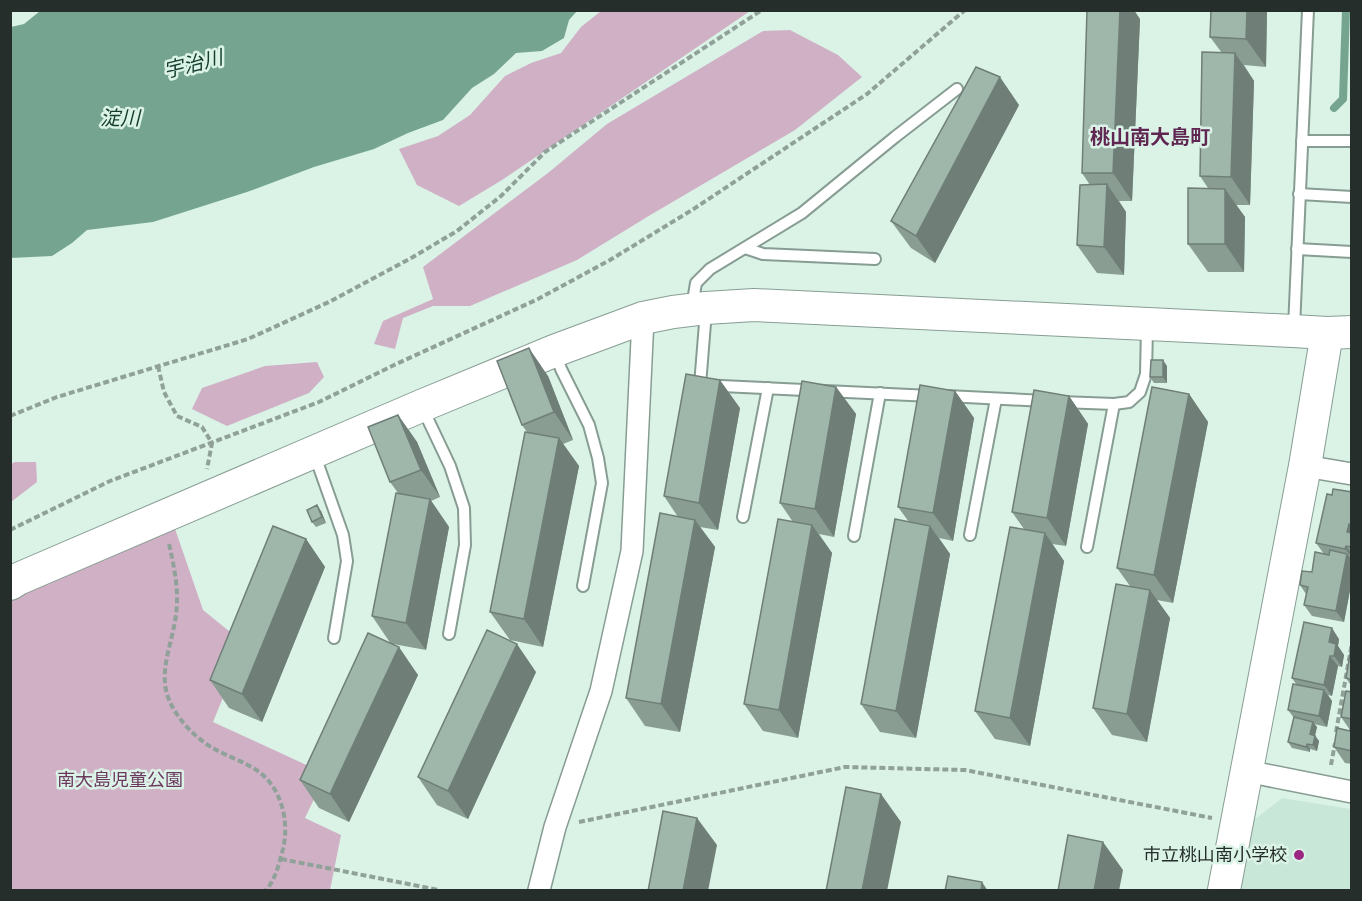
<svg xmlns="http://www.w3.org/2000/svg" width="1362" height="901" font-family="Montserrat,'Noto Sans JP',sans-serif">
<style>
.built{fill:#c8e7d8}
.green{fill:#cfb0c5}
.water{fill:#75a590}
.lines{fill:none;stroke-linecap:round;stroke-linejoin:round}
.stream{stroke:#75a590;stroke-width:8}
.lane-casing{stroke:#879d93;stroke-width:14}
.street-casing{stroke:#879d93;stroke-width:24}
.secondary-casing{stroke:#879d93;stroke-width:34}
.path{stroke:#8fa198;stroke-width:4;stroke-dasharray:6 3;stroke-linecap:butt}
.lane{stroke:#fff;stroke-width:10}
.street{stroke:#fff;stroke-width:21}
.secondary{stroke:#fff;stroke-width:32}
.wall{fill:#899d93}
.shaded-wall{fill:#6f7f78}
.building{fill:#9fb6ab;stroke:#6f7f78;stroke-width:1.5}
.poi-dot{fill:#9b2782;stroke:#dbf3e7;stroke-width:2}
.labels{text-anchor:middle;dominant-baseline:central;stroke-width:5;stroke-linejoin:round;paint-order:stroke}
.park-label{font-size:18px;fill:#6c385e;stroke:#dbf3e7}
.poi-label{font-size:18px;fill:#252e2a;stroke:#dbf3e7;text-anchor:end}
.water-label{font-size:20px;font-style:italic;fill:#143d2e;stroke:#dbf3e7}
.neighbourhood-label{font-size:20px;font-weight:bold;fill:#5f2651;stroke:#dbf3e7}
</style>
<rect width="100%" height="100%" fill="#dbf3e7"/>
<polygon class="built" points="1282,798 1351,809 1351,890 1240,890 1254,820"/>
<g class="green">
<polygon points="601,11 750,11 502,180 459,206 417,185 399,149 438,136 470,115 505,76 531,63 561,53 581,27"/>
<polygon points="790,30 838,55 862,77 795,130 647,217 577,260 470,306 433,306 403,318 395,349 374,344 383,321 433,299 423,267 548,173 607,124 763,31"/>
<polygon points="317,362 324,377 309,393 227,426 192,409 202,388 265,366"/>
<polygon points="15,462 36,462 37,482 11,502 11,464"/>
<polygon points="173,523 203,610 245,644 213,722 326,774 305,818 341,835 330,890 11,890 11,600"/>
</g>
<polygon class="water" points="40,11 40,10 577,11 569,20 564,38 542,51 516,53 494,74 472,88 443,120 408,133 374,149 314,167 247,192 153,222 87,230 72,243 52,256 11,258 11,27 24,24"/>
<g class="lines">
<polyline class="stream" points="1334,108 1343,99 1346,10"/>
<defs>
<g id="lane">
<polyline points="1302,141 1352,141"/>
<polyline points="1299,194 1352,197"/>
<polyline points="745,248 763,254 875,259"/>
<polyline points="1297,249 1352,252"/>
<polyline points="692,307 696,283 710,269 802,213 895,137 957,89"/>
<polyline points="706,311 700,385 931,396"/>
<polyline points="1294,328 1308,10"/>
<polyline points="556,354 561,369 589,425 598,458 602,483 583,586"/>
<polyline points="947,396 1045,401"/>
<polyline points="1061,402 1114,404 1129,402 1140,392 1146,374 1147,327"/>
<polyline points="422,407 450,466 464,508 465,545 449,634"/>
<polyline points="314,453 343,535 347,561 334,638"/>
<polyline points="743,517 768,388"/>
<polyline points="970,535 996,399"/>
<polyline points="854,536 880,393"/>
<polyline points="1087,547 1114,404"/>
</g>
<g id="street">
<polyline points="1305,466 1352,474"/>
<polyline points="1246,771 1352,792"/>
<polyline points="539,890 555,827 601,691 632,551 643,318"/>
</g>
<g id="secondary">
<polyline points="10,584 18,579 421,406 554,351 643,318 673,312 706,308 754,305 1293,331 1327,333 1352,332"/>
<polyline points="1224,890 1305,466 1327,333"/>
</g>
</defs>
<use href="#lane" class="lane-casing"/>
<use href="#street" class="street-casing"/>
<use href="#secondary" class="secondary-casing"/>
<g class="path">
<polyline points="158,366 164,392 177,416 202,427 212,443 207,469"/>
<polyline points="10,416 57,397 248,339 329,302 413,257 457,231 501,196 545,152 762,10"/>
<polyline points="10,530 110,481 319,402 392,366 538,299 610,260 692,210 867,94 965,10"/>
<path d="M169,544c6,26 11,51 6,77 -4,25 -16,51 -7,76 7,20 27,41 45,51 16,10 38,15 52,29 18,18 24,47 18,72 -4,14 -7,30 -17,41"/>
<polyline points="1336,732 1352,643"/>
<polyline points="1331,765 1335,743"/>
<polyline points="579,822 845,767 965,770 1212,818"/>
<polyline points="281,859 439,890"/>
</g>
<use href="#lane" class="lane"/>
<use href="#street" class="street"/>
<use href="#secondary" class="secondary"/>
</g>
<g class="wall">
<polygon points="1267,10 1266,67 1244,65 1254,81 1250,205 1236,205 1245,217 1244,272 1208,272 1188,244 1208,188 1200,176 1222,53 1210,37"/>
<polygon points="1140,19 1132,201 1119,201 1126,212 1124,275 1097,273 1077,245 1090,185 1082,173"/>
<polygon points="1019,105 935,263 911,248 891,221"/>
<polygon points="1167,366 1167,383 1154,383 1150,377"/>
<polygon points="548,376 573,440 563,444 579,466 543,647 510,640 490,612 527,432 522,425"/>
<polygon points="836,387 856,414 834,537 819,534 832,553 798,738 763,731 744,704 793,522 780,503"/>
<polygon points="955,391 974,418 953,541 939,538 950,554 916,738 880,732 861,704 909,522 898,507"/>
<polygon points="1189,394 1208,422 1173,603 1157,600 1170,618 1147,742 1112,735 1093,708 1130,586 1117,568"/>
<polygon points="1069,396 1088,424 1066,546 1052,544 1064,561 1030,746 995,739 975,711 1024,529 1012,512"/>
<polygon points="740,408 718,530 700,527 715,547 680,732 645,726 626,698 678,517 664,496"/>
<polygon points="398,415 417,442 440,497 431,501 449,527 426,650 393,644 418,675 349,822 319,808 300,780 391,644 372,616 398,493 390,482"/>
<polygon points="1352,492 1352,559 1351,559 1352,560 1352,580 1344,622 1312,616 1304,605 1306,594 1300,585 1312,572 1324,554 1316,543 1332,495"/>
<polygon points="321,511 326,523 316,527 312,522"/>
<polygon points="306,539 325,567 262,722 229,708 210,680"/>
<polygon points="1339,639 1338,646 1344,655 1342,667 1338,666 1332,696 1328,695 1332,701 1327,727 1314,724 1317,727 1315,735 1319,741 1317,751 1310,749 1310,752 1292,748 1288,742 1294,718 1288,710 1296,684 1292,678"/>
<polygon points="1352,648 1352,687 1346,678"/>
<polygon points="536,672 468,819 437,805 418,777"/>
<polygon points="1352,692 1352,764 1345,763 1334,747 1350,731 1350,730 1341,717"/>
</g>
<g class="shaded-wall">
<polygon points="1120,10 1134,10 1140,19 1132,201 1113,173"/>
<polygon points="1247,10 1267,10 1266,67 1246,39"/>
<polygon points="1235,53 1254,81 1250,205 1231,177"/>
<polygon points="1000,77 1019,105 935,263 916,236"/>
<polygon points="1107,184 1126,212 1124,275 1104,247"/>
<polygon points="1225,189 1245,217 1244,272 1225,244"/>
<polygon points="529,348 548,376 573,440 554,412"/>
<polygon points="1163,360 1167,366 1167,383 1163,377"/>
<polygon points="720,380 740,408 718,530 699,503"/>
<polygon points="836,387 856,414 834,537 815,509"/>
<polygon points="955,391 974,418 953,541 933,513"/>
<polygon points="1189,394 1208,422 1173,603 1154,575"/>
<polygon points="1069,396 1088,424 1066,546 1047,518"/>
<polygon points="398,415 417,442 440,497 421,470"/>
<polygon points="559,438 579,466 543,647 524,619"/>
<polygon points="430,499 449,527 426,650 406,623"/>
<polygon points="317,505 321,511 326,523 322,517"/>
<polygon points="695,520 715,547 680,732 661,704"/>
<polygon points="1349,524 1352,527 1352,539 1347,532"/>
<polygon points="812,525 832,553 798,738 779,710"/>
<polygon points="930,526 950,554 916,738 896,711"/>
<polygon points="1045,533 1064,561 1030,746 1010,718"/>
<polygon points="306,539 325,567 262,722 242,694"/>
<polygon points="1346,546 1352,554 1352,557 1345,549"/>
<polygon points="1347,554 1352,560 1352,580 1344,622 1336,611"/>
<polygon points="1150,590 1170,618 1147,742 1127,714"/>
<polygon points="1332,628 1339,639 1338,646 1344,655 1342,667 1334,656 1329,642"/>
<polygon points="517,644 536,672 468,819 448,791"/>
<polygon points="399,647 418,675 349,822 330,794"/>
<polygon points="1330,656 1338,666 1332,696 1324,685"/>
<polygon points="1324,690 1332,701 1327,727 1319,716"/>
<polygon points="1313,722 1317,727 1314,740 1310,734"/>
<polygon points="1315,736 1319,741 1317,751 1313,745"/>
<polygon points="1307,744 1310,749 1310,752 1306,747"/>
<polygon points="881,794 901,822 887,891 862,891"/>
<polygon points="697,818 717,845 708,891 683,891"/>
<polygon points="1103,842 1123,870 1119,891 1094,891"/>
<polygon points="982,882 988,891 981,891"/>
</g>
<g class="building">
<polygon points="1087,10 1120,10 1113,173 1082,173"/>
<polygon points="1211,10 1247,10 1246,39 1210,37"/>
<polygon points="1202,52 1235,53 1231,177 1200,176"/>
<polygon points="976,67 1000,77 916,236 891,221"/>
<polygon points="1107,184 1104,247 1077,245 1080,185"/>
<polygon points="1188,188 1225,189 1225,244 1188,244"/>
<polygon points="529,348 554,412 522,425 497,361"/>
<polygon points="1151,360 1163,360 1163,377 1150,377"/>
<polygon points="686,374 720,380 699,503 664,496"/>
<polygon points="802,381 836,387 815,509 780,503"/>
<polygon points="920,385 955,391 933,513 898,507"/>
<polygon points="1152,387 1189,394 1154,575 1117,568"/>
<polygon points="1034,390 1069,396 1047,518 1012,512"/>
<polygon points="398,415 421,470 390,482 368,427"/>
<polygon points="525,432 559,438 524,619 490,612"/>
<polygon points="1333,489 1352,492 1352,524 1349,524 1347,532 1352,533 1352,547 1346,546 1345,549 1316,543 1327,494 1332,495"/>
<polygon points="396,493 430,499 406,623 372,616"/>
<polygon points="317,505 322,517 312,522 307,510"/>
<polygon points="660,513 695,520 661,704 626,698"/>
<polygon points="778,519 812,525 779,710 744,704"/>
<polygon points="895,519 930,526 896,711 861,704"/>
<polygon points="273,526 306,539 242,694 210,680"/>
<polygon points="1010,527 1045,533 1010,718 975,711"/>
<polygon points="1330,550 1347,554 1336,611 1304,605 1308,587 1300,585 1302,571 1312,572 1315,552 1329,555"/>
<polygon points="1116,584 1150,590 1127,714 1093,708"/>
<polygon points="1304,622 1332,628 1329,642 1336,644 1334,656 1330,656 1324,685 1292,678"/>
<polygon points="487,630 517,644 448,791 418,777"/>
<polygon points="368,633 399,647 330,794 300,780"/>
<polygon points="1351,648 1352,648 1352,680 1346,678"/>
<polygon points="1293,684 1324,690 1319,716 1288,710"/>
<polygon points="1346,691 1352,692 1352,719 1341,717"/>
<polygon points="1294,717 1313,722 1310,734 1315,736 1313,745 1307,744 1306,747 1288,742"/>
<polygon points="1352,721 1352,751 1334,747 1337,728 1350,731"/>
<polygon points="846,787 881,794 862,891 826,891"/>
<polygon points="663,811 697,818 683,891 648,891"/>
<polygon points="1068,835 1103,842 1094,891 1058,891"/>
<polygon points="948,876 982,882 981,891 945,891"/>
</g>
<circle class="poi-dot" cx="1299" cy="855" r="6"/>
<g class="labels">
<g class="park-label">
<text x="120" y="780">南大島児童公園</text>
</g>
<g class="poi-label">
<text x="1287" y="855">市立桃山南小学校</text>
</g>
<g class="water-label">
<text transform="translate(193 64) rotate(-14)">宇治川</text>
<text x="120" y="118">淀川</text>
</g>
<g class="neighbourhood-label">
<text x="1150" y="137">桃山南大島町</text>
</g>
</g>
<rect width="1362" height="901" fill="none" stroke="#252e2a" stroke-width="24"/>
</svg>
